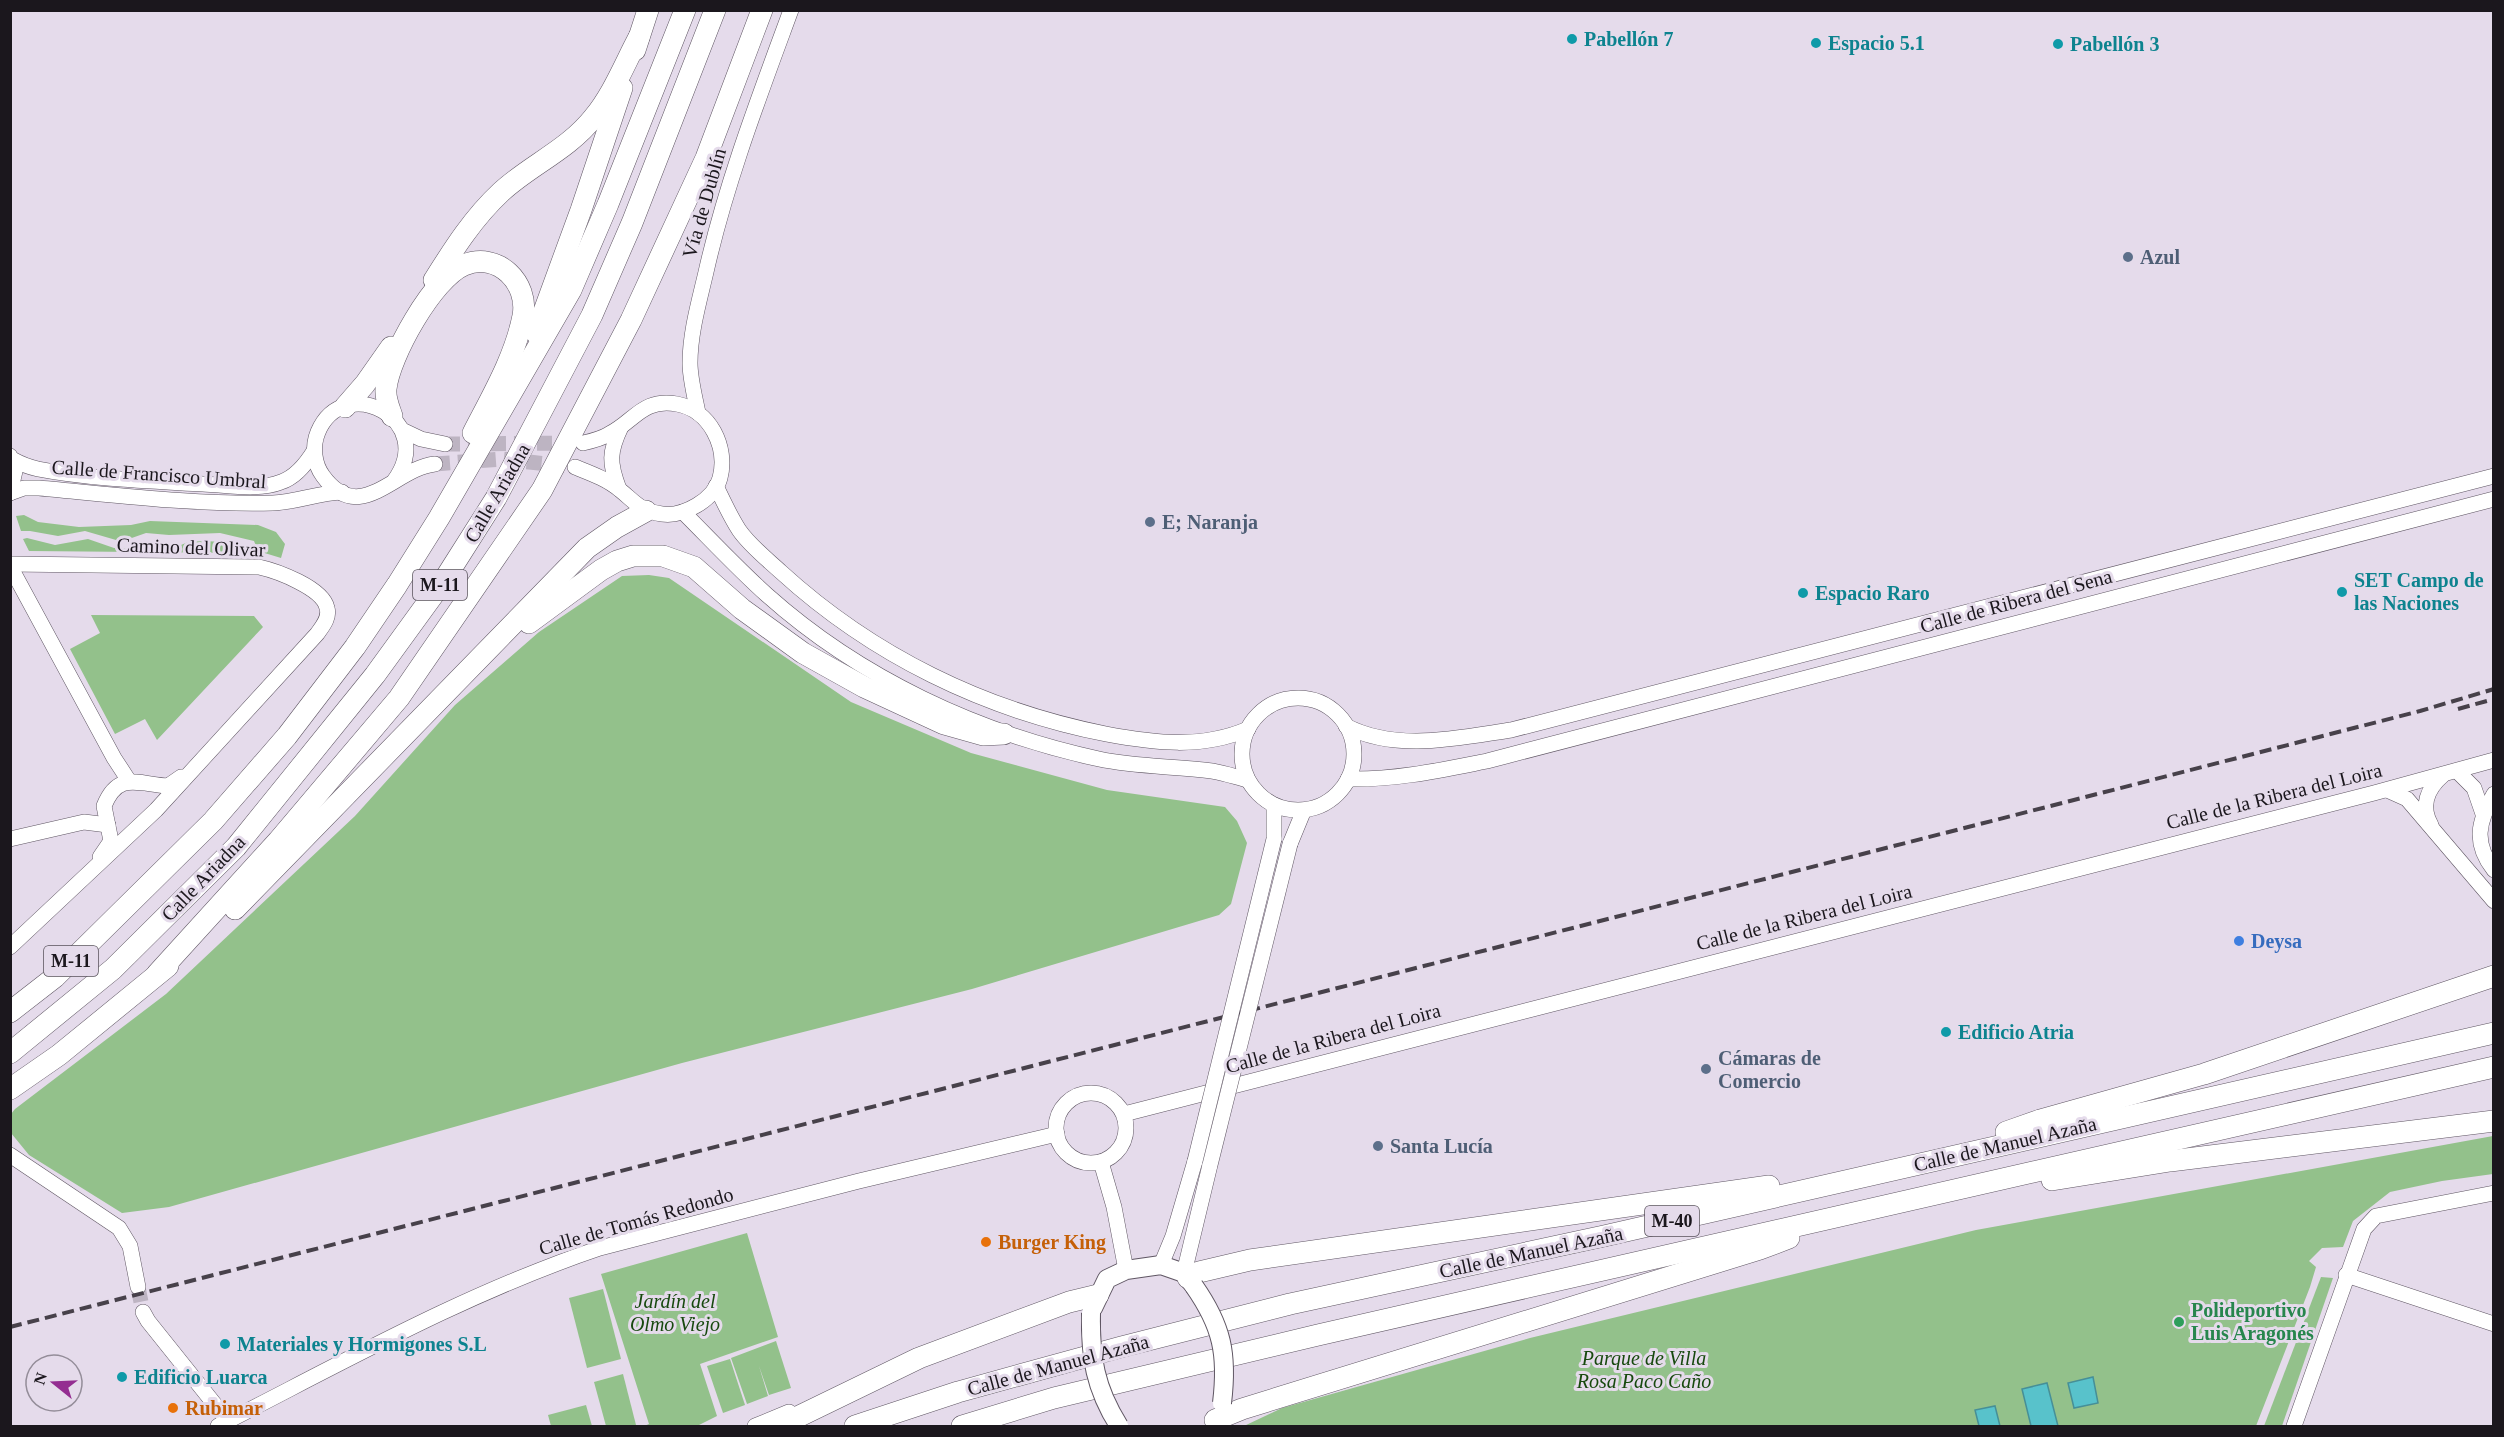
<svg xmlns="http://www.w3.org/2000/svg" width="2504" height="1437" font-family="'Times New Roman',serif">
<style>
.green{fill:#93c18b}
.water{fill:#58c2cb;stroke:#468f97;stroke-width:1.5}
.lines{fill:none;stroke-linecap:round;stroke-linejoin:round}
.minor-tunnel{stroke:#bdb4c2;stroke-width:15;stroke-dasharray:15 8;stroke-linecap:butt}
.minor-casing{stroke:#5f5663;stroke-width:16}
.major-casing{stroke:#5f5663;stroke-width:20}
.highway-casing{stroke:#5f5663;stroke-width:22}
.minor{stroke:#fff;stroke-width:15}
.major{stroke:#fff;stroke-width:18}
.highway{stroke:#fff;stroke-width:21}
.rail{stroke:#47414a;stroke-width:4;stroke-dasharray:12 6;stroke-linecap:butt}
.minor-bridge-casing{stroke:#5f5663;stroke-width:16;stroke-linecap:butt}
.major-bridge-casing{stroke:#5f5663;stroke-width:20;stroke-linecap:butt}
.minor-bridge{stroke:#fff;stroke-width:15}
.major-bridge{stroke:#fff;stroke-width:18}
.culture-dot{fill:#0f9aa8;stroke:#e5dbeb;stroke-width:2}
.service-dot{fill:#5c6f8a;stroke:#e5dbeb;stroke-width:2}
.shop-dot{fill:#3f7fe0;stroke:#e5dbeb;stroke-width:2}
.food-dot{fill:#e8710a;stroke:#e5dbeb;stroke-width:2}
.leisure-dot{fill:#2e9e5b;stroke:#e5dbeb;stroke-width:2}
.labels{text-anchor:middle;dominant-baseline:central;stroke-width:6;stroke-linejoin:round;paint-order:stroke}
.shield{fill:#e5dbeb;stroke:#58525b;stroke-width:1.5}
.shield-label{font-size:18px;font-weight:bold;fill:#1b171d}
.culture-label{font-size:20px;font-weight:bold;fill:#0d838f;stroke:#e5dbeb;text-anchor:start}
.street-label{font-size:20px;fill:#1b171d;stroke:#e5dbeb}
.service-label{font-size:20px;font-weight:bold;fill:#4e5e75;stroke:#e5dbeb;text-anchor:start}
.shop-label{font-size:20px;font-weight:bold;fill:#366cbe;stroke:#e5dbeb;text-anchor:start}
.food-label{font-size:20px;font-weight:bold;fill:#c56008;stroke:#e5dbeb;text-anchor:start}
.park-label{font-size:20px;font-style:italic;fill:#17490e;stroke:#e5dbeb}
.leisure-label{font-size:20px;font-weight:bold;fill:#27864d;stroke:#e5dbeb;text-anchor:start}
</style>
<rect width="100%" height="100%" fill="#e5dbeb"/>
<g class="green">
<polygon points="24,515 38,522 79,527 131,525 150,521 258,525 276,532 285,544 281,558 258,551 254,541 220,533 169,535 146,533 126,540 116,540 85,531 58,536 30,531 21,531 16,516"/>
<polygon points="27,538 55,545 88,539 114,548 127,548 149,541 168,548 174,548 188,542 205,541 222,542 246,553 29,551 23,539"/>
<polygon points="649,575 669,578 851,702 971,753 1107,790 1225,807 1237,821 1247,843 1231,904 1219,915 972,989 682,1063 169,1207 122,1213 29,1155 11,1133 11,1114 15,1109 166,994 355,816 455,705 539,632 622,576"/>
<polygon points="91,615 254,616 263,627 157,740 145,719 115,734 70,649 100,633"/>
<polygon points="2493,1136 2493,1174 2442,1181 2390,1192 2353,1221 2343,1247 2322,1248 2309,1261 2316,1267 2310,1287 2256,1426 1244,1426 1282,1408 1530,1338 1976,1230"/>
<polygon points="747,1233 778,1337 700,1364 717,1416 697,1426 644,1426 649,1424 601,1274"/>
<polygon points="2321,1277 2333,1278 2282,1426 2264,1426"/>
<polygon points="603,1289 621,1359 587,1368 569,1298"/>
<polygon points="776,1341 791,1388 769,1395 759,1366 768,1396 747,1404 731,1358"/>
<polygon points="730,1359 745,1405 723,1413 707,1366"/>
<polygon points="623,1374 636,1425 606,1426 594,1382"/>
<polygon points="586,1405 592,1426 551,1426 548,1415"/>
</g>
<g class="water">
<polygon points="2093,1377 2098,1403 2074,1408 2068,1383"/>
<polygon points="2047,1383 2058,1426 2031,1426 2022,1389"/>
<polygon points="1995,1406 2000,1426 1979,1426 1975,1410"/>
</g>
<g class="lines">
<g class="minor-tunnel">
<polyline points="445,444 574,443"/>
<polyline points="435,464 502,459 575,467"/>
<polyline points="138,1287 143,1312"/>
</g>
<defs>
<g id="minor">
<path d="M698,413c-3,-16 -8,-34 -8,-50 0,-30 9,-61 16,-91 20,-89 53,-175 85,-262"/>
<polyline points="402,430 421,439 445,444"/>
<polyline points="10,456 15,471 10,493"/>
<path d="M12,459c9,5 17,8 26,10 51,10 113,12 165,15 25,1 55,7 78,-2 15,-5 25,-18 33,-31"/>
<path d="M575,467c15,6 32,12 45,23 15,12 20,21 42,24 21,3 52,-14 58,-36 8,-31 -10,-68 -43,-74 -35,-6 -42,17 -68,30 -8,5 -17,7 -26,9"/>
<path d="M394,481c45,-61 -50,-110 -76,-49 -6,14 -4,32 5,44 37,51 72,-8 112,-12"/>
<path d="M716,486c7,15 14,30 23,44 11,16 28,29 42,42 91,83 203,138 325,162 48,9 96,15 142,-5"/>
<path d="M619,489c-10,-26 -10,-37 2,-62"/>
<path d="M10,493l14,-5h15c78,7 156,17 234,15 23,-1 45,-10 69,-11"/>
<path d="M683,512c28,28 55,57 84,83 93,83 211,138 332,164 37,8 76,7 113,12 12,2 24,6 36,9"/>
<path d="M10,564l249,3c18,4 64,21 68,41 3,10 -5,19 -10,26l-161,176 -146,137"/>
<polyline points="10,566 114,758 129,781"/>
<circle cx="1298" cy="754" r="56"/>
<path d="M1346,726c50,26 111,12 165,4l983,-254"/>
<polyline points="2457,771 2474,788 2483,814"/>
<path d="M1348,779c48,1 93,-9 139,-18l1007,-262"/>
<polyline points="2387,790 2407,799 2494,901"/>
<path d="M2494,794c-16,28 -21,49 0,76"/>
<polyline points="1274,805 1274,839"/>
<path d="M2431,825c-11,-19 -3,-37 12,-50"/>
<polyline points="10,839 84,822 108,825"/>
<polyline points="1290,844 1304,810"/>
<path d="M100,857l11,-16 -7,-35c14,-35 34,-22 64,-20l13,-9"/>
<circle cx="1091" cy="1128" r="35"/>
<polyline points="1124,1114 2374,793 2494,760"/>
<polyline points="10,1155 119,1228 130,1246 138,1287"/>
<polyline points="1101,1162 1114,1207 1126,1270"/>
<polyline points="1161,1265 1173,1236 1195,1161"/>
<polyline points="1184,1273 1210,1165"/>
<polyline points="2346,1275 2494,1324"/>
<polyline points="143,1312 148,1321 228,1421"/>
<path d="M218,1426c126,-64 248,-133 382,-178l259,-67 198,-47"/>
<polyline points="755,1426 789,1412"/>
<polyline points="2294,1426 2364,1229 2376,1216 2494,1193"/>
</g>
<polyline id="major" points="1093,1308 1107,1279 1126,1270 1161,1265 1184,1273 1194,1286"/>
<g id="highway">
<polyline points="635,50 648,10"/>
<path d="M434,280c19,-30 39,-62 67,-88 29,-27 67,-42 93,-75 19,-23 31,-54 45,-80"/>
<polyline points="536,333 581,210 622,88"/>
<polyline points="345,407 365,384 391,347"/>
<path d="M392,416c-3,-9 -7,-17 -6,-27 3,-32 47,-111 78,-124 34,-14 65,18 59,51 -8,41 -31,80 -50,117"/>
<polyline points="529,623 601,570 617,561 633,556 663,556 694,567 742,609 803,653 864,687 944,724 983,735 1004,734"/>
<polyline points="235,909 587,548 617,527 646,511"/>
<polyline points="157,974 278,841 399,698 542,490 631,320 706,158 762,10"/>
<polyline points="10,1012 55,977 213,821 287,736 355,647 397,585 439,518 571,290 608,204 685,10"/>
<polyline points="10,1053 113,969 236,847 375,675 444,580 496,498 592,315 632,223 715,10"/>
<polyline points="10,1089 59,1055 168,966"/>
<polyline points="2006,1132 2040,1120 2204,1074 2494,976"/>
<polyline points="2052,1180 2170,1161 2494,1121"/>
<polyline points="1188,1278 1199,1272 1250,1260 1769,1186"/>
<polyline points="1215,1420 1242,1409 1760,1249 1789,1238"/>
<polyline points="779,1426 919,1358 1069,1302 1098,1295"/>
<polyline points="855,1426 958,1392 1121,1347 1290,1304 1604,1236 2494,1033"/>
<polyline points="962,1426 1054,1398 1318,1335 2494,1067"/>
</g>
</defs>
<use href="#minor" class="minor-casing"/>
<use href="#major" class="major-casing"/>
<use href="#highway" class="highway-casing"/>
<use href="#minor" class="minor"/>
<use href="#major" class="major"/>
<use href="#highway" class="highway"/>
<g class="rail">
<polyline points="2458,709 2494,699"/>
<polyline points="10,1327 2070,801 2420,711 2494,689"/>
</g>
<defs>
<g id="minor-bridge">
<polyline points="1195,1161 1274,839"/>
<polyline points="1210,1165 1290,844"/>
</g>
<g id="major-bridge">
<path d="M1194,1286c28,40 34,68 28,117"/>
<path d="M1091,1313c-1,44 4,75 28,113"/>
</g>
</defs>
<use href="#minor-bridge" class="minor-bridge-casing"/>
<use href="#major-bridge" class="major-bridge-casing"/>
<use href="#minor-bridge" class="minor-bridge"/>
<use href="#major-bridge" class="major-bridge"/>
</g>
<g class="culture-dot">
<circle cx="1572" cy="39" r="6"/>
<circle cx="1816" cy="43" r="6"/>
<circle cx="2058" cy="44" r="6"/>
<circle cx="2342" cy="592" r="6"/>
<circle cx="1803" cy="593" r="6"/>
<circle cx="1946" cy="1032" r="6"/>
<circle cx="225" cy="1344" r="6"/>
<circle cx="122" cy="1377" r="6"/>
</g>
<g class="service-dot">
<circle cx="2128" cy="257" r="6"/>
<circle cx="1150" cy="522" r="6"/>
<circle cx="1706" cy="1069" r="6"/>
<circle cx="1378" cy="1146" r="6"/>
</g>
<circle class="shop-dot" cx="2239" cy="941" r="6"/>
<g class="food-dot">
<circle cx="986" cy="1242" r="6"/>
<circle cx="173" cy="1408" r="6"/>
</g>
<circle class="leisure-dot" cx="2179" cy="1322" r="6"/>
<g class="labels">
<g class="shield">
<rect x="413" y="570" width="54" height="30" rx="4.5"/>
<rect x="44" y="946" width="54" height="30" rx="4.5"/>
<rect x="1645" y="1206" width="54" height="30" rx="4.5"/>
</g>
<g class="shield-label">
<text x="440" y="585">M-11</text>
<text x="71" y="961">M-11</text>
<text x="1672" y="1221">M-40</text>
</g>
<g class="culture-label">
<text x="1584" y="39">Pabellón 7</text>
<text x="1828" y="43">Espacio 5.1</text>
<text x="2070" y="44">Pabellón 3</text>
<text x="2354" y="580">SET Campo de<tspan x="2354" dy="23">las Naciones</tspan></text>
<text x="1815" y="593">Espacio Raro</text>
<text x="1958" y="1032">Edificio Atria</text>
<text x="237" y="1344">Materiales y Hormigones S.L</text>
<text x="134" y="1377">Edificio Luarca</text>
</g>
<g class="street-label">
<text transform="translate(704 203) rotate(-74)">Vía de Dublín</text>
<text transform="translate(159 474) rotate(4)">Calle de Francisco Umbral</text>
<text transform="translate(497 493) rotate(-60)">Calle Ariadna</text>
<text transform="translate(191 547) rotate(2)">Camino del Olivar</text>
<text transform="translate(2016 601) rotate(-15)">Calle de Ribera del Sena</text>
<text transform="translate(2274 796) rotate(-14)">Calle de la Ribera del Loira</text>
<text transform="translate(203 878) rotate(-46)">Calle Ariadna</text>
<text transform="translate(1804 917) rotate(-14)">Calle de la Ribera del Loira</text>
<text transform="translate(1333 1038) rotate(-15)">Calle de la Ribera del Loira</text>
<text transform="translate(2005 1144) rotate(-13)">Calle de Manuel Azaña</text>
<text transform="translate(636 1221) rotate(-16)">Calle de Tomás Redondo</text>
<text transform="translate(1531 1252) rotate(-12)">Calle de Manuel Azaña</text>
<text transform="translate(1058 1365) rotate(-15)">Calle de Manuel Azaña</text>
</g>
<g class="service-label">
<text x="2140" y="257">Azul</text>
<text x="1162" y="522">E; Naranja</text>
<text x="1718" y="1058">Cámaras de<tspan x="1718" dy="23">Comercio</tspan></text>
<text x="1390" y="1146">Santa Lucía</text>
</g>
<g class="shop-label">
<text x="2251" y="941">Deysa</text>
</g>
<g class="food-label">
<text x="998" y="1242">Burger King</text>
<text x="185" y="1408">Rubimar</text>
</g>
<g class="park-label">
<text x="675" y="1301">Jardín del<tspan x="675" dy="23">Olmo Viejo</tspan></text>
<text x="1644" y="1358">Parque de Villa<tspan x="1644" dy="23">Rosa Paco Caño</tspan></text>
</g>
<g class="leisure-label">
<text x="2191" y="1310">Polideportivo<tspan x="2191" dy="23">Luis Aragonés</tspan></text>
</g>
</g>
<rect width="2504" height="1437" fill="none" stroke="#1b171d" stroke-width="24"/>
<g transform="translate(54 1383) rotate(288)"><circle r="28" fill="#e5dbeb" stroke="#948d99" stroke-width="1.5"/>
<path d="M0-4.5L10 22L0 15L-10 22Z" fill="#942d91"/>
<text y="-9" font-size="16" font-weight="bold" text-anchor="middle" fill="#1b171d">N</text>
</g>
</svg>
